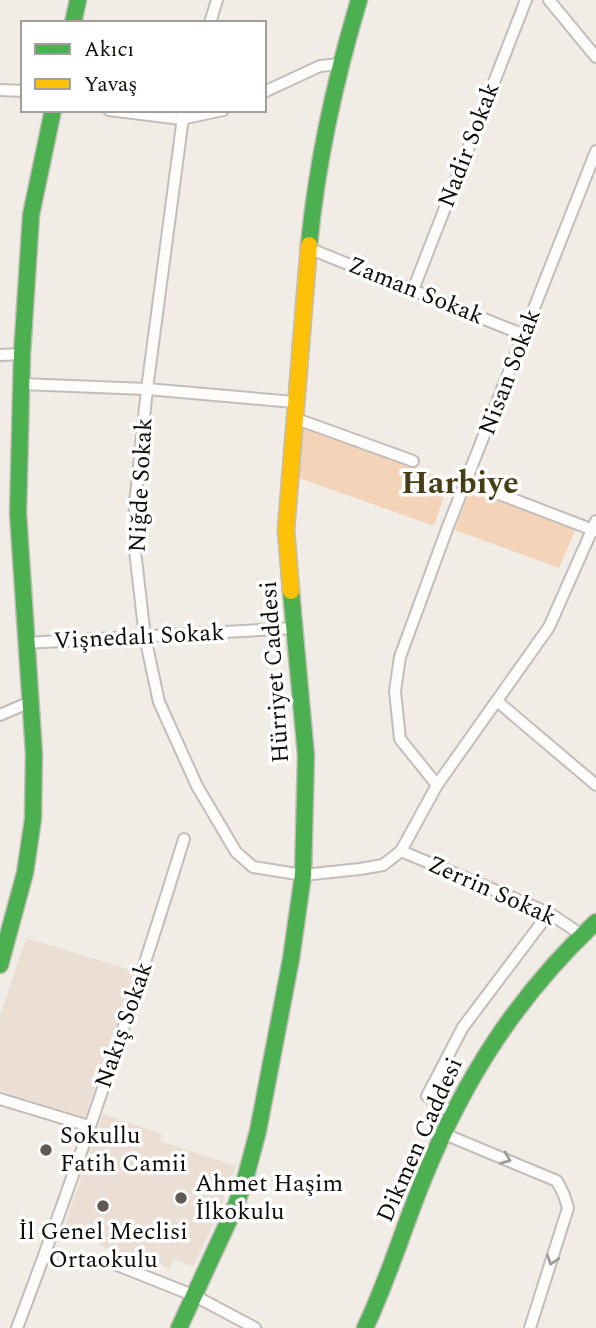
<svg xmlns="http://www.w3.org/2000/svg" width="596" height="1328" font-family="Spectral,serif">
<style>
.built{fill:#ebded4}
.green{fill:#f3d4b9}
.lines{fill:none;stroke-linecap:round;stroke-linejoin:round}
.street-casing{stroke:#c2bdb8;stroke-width:14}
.fast-casing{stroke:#c2bdb8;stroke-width:19}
.slow-casing{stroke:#c2bdb8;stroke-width:19}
.street{stroke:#fdfcfb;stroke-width:10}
.fast{stroke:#4caf50;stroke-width:16}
.slow{stroke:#ffc107;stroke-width:16}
.oneway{stroke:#9e9c9a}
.poi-dot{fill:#5f5a56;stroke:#fff;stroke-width:2.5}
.labels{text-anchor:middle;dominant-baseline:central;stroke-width:7;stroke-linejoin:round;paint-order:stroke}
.street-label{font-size:24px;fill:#100c09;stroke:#fff}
.poi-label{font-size:24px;fill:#100c09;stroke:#fff;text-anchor:start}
.district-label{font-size:32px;font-weight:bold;fill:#473e15;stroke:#fff}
</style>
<rect width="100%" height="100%" fill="#f2ece6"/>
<g class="built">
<polygon points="26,938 134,971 85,1117 0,1091 0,1016"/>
<polygon points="103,1114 162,1134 160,1141 236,1166 219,1212 193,1267 174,1259 169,1269 144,1255 140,1264 99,1245 89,1228 81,1238 63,1230"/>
</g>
<g class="green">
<polygon points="302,428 308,428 449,480 434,526 299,478"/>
<polygon points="470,490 577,526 559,568 455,530"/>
</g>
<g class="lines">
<defs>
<g id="street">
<polyline points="549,0 596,57"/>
<polyline points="210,23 217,0"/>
<polyline points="0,90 23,91"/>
<polyline points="264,92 320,66 340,64"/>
<polyline points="109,110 181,119 223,110"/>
<polyline points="184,110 147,389 135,504 134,542 145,637 159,702 197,786 236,852 253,867 303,875 360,869 383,865 401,851 437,785 549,627 596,521"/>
<polyline points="308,248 524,335"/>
<polyline points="413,290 526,0"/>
<polyline points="0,355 22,354"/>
<polyline points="21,384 147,389 294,402"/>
<polyline points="294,418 413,461"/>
<polyline points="468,482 596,531"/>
<polyline points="25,643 295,628"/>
<polyline points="497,701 596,785"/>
<polyline points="0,715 30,702"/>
<polyline points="437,785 400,739 395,691 400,657 447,529 596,151"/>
<polyline points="401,851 549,913 582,935"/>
<polyline points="0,1099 89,1126"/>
<polyline points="453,1113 427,1096 463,1027 549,913"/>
<polyline points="442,1133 557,1181 564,1195 568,1208 530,1328"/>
<polyline points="112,1263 195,1296 255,1328"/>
<path d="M17,1328c61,-161 116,-324 167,-489"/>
</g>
<g id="fast">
<polyline points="73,23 78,0"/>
<path d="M309,245c8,-83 26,-165 50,-245"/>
<polyline points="0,965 25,873 33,819 34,754 18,513 22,354 31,215 53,110"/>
<polyline points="179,1328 236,1205 246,1176 258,1131 291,959 303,875 306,756 291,591"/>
<path d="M365,1328c23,-48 38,-99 58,-148 41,-101 94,-184 173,-258"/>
</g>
<polyline id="slow" points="291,591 286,530 309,245"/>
</defs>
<use href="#street" class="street-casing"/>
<use href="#fast" class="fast-casing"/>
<use href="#slow" class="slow-casing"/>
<use href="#street" class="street"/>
<use href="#fast" class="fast"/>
<use href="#slow" class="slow"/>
</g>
<defs><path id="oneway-chevron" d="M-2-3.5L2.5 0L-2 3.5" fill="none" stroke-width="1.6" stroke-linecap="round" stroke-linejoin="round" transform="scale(1.75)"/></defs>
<g class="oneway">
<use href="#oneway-chevron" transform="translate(506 1159) rotate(22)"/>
<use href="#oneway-chevron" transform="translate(552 1260) rotate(108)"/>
</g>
<g class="poi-dot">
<circle cx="46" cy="1150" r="7"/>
<circle cx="181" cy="1198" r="7"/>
<circle cx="103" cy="1206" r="7"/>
</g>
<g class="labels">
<g class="street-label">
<text transform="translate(469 145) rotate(-69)">Nadir Sokak</text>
<text transform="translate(416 291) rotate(22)">Zaman Sokak</text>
<text transform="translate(510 372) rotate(-69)">Nisan Sokak</text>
<text transform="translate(141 485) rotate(-87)">Niğde Sokak</text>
<text transform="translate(139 637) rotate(-3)">Vişnedalı Sokak</text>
<text transform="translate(275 672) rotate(-94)">Hürriyet Caddesi</text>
<text transform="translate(492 891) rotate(24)">Zerrin Sokak</text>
<text transform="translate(124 1025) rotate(-71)">Nakış Sokak</text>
<text transform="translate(420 1140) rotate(-66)">Dikmen Caddesi</text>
</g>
<g class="poi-label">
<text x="60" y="1136">Sokullu<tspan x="60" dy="28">Fatih Camii</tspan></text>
<text x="195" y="1184">Ahmet Haşim<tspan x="195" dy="28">İlkokulu</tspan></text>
<text x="103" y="1232" text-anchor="middle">İl Genel Meclisi<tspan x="103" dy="28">Ortaokulu</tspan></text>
</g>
<g class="district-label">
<text x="460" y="483">Harbiye</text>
</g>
</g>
<rect x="21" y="21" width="245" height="91" fill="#ffffff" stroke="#9f9e9d" stroke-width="2"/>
<rect x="35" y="44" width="35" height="10" fill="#4caf50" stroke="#9f9e9d" stroke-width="2"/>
<text x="84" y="56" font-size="21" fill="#100c09">Akıcı</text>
<rect x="35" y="79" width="35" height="10" fill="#ffc107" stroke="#9f9e9d" stroke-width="2"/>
<text x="84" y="91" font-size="21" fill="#100c09">Yavaş</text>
</svg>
